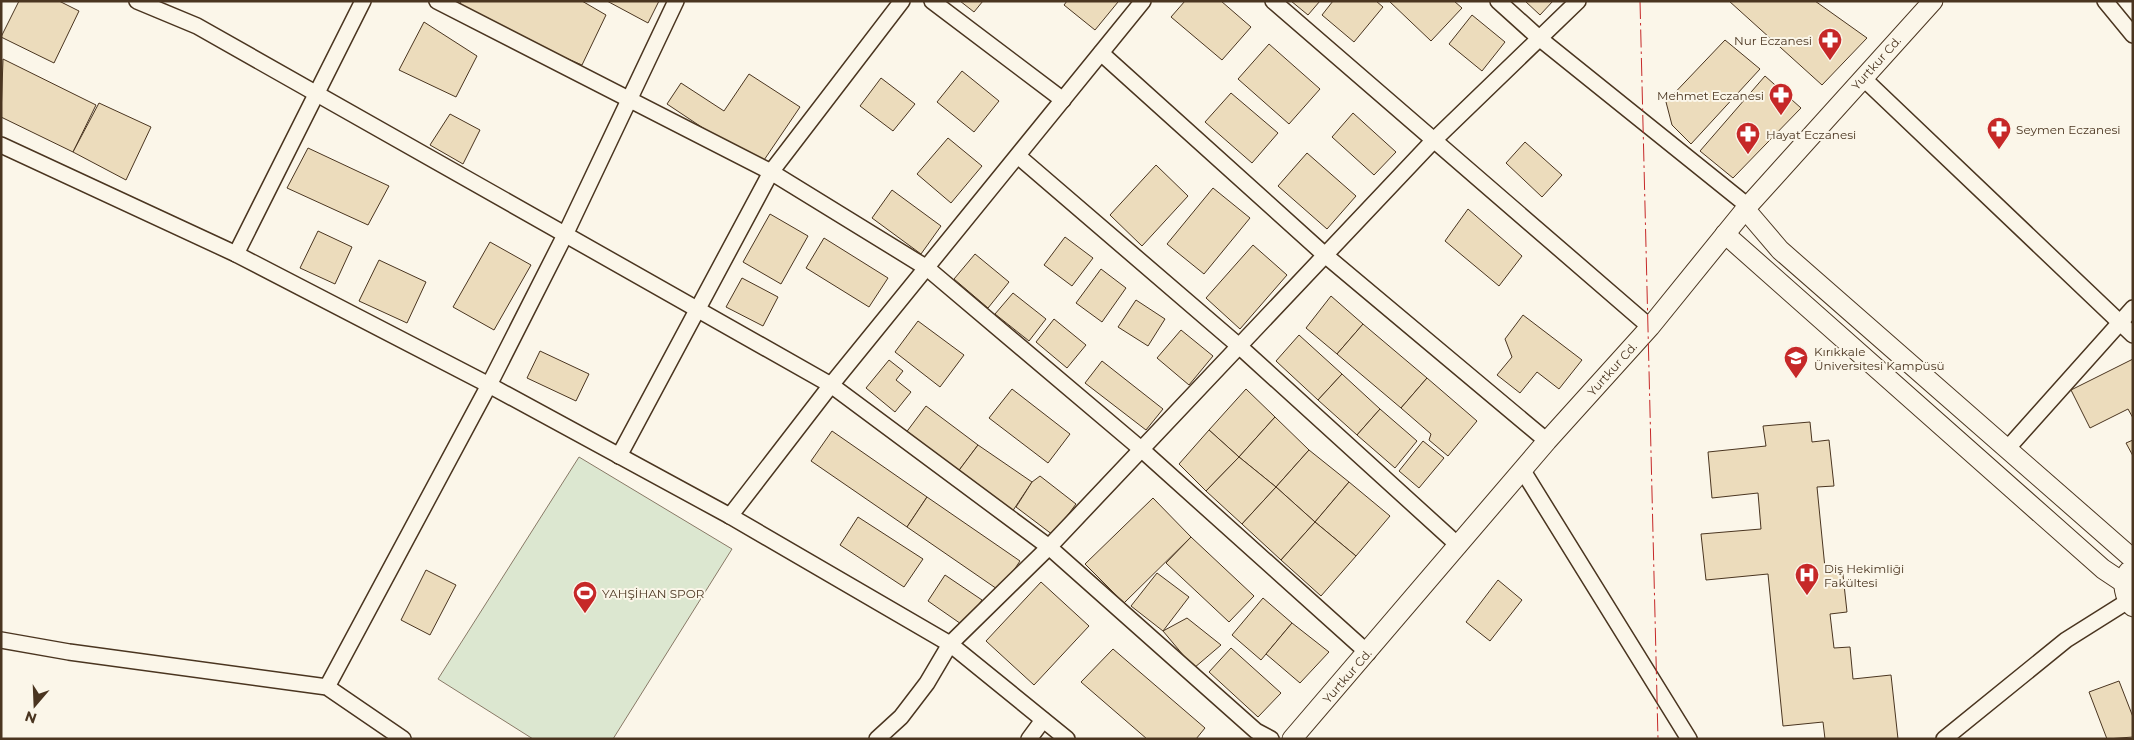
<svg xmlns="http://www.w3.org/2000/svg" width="2134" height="740" font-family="Montserrat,sans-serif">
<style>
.green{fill:#dce7d0;stroke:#887966}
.building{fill:#ecdcbc;stroke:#4a3520}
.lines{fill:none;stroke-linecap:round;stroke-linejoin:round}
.minor-casing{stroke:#4a3520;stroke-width:18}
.tertiary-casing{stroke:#4a3520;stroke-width:21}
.minor{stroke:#fbf6e9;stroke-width:15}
.tertiary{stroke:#fbf6e9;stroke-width:19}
.power{stroke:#c62828;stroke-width:1;stroke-dasharray:18 4 2.5 4;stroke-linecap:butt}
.labels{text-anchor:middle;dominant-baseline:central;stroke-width:4;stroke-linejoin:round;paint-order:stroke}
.poi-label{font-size:12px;fill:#4a3520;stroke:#fbf6e9;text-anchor:start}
.street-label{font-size:12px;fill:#4a3520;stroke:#fbf6e9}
</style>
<rect width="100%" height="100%" fill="#fbf6e9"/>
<polygon class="green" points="579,457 732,549 613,739 533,739 438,679"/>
<g class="building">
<polygon points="19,1 59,1 79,11 54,63 1,37"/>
<polygon points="461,1 582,1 606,15 582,65 456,11"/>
<polygon points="607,1 659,1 648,23"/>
<polygon points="960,1 983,1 974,12"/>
<polygon points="1067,1 1117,1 1118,2 1095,30 1064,5"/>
<polygon points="1185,1 1221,1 1251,27 1222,60 1171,17"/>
<polygon points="1291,1 1320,1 1308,15"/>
<polygon points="1333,1 1376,1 1383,7 1354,42 1322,15"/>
<polygon points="1389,1 1454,1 1462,8 1431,41"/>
<polygon points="1525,1 1553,1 1540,15"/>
<polygon points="1729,1 1815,1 1867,38 1822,85"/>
<polygon points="1472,15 1505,42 1482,71 1449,44"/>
<polygon points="424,22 477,56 456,97 399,70"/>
<polygon points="1725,40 1760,69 1691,144 1672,125 1666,102"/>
<polygon points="1269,44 1320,89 1289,124 1238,79"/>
<polygon points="3,59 96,105 73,152 1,117"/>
<polygon points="962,71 999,101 974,132 937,102"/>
<polygon points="749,74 800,107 760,166 667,104 681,83 724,111"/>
<polygon points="1765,76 1801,108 1733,178 1700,151"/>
<polygon points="881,78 915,104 893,131 860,106"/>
<polygon points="1231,93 1278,133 1252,163 1205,122"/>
<polygon points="99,103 151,127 126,180 73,152"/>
<polygon points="1353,113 1396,152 1374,175 1332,137"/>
<polygon points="450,114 480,130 463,164 430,145"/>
<polygon points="948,138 982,166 951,203 917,174"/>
<polygon points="1525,142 1562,175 1542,197 1506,163"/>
<polygon points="308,148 389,186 368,225 287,188"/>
<polygon points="1307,153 1356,196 1327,229 1278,186"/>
<polygon points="1156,165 1188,196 1142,246 1110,215"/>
<polygon points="1213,188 1250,218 1204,274 1167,244"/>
<polygon points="892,190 941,226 921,254 872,218"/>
<polygon points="1468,209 1522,256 1499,286 1445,241"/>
<polygon points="770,214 808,236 781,284 743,262"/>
<polygon points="318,231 352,247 335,284 300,268"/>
<polygon points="1065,237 1093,258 1072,286 1044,265"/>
<polygon points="824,238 888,278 869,307 806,268"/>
<polygon points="490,242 531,265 494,330 453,307"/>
<polygon points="1253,245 1287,275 1240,329 1206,298"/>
<polygon points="975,254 1009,282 988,308 954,279"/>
<polygon points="379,260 426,282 407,323 359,301"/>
<polygon points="1101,269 1126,288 1102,322 1076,303"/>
<polygon points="742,278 778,297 763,326 726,307"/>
<polygon points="1013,293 1046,319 1029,341 995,314"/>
<polygon points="1331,296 1363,324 1337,354 1306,328"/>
<polygon points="1136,300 1165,319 1148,346 1118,327"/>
<polygon points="1523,315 1582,360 1559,389 1537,372 1520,393 1497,375 1512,357 1505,339"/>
<polygon points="1054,319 1086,345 1067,368 1036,342"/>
<polygon points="918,321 964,355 940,387 895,352"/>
<polygon points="1363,324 1427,378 1401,408 1337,354"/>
<polygon points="1181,330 1213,356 1189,385 1157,358"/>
<polygon points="1299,335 1342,374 1318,400 1276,361"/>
<polygon points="540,351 589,374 576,401 527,378"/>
<polygon points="2133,359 2133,418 2128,409 2090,428 2071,390"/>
<polygon points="889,360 903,371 896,380 911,392 895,412 866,388"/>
<polygon points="1102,361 1163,409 1146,430 1085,383"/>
<polygon points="1342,374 1380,409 1357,435 1318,400"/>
<polygon points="1427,378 1477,421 1448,456 1429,440 1431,434 1401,408"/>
<polygon points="1012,389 1070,434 1048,463 989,418"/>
<polygon points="1246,389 1275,417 1239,457 1209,430"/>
<polygon points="926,406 978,445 957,473 905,434"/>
<polygon points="1380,409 1417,441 1395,468 1357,435"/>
<polygon points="1275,417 1309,450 1276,487 1239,457"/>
<polygon points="1810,422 1812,442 1829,440 1834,486 1817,487 1825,568 1842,566 1847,612 1830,614 1834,648 1850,647 1853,679 1891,675 1898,739 1825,739 1823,722 1783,726 1768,574 1706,580 1701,534 1761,529 1758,493 1712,498 1708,452 1766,446 1763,426"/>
<polygon points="1209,430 1239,457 1206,491 1179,464"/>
<polygon points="832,431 927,497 907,527 811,461"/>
<polygon points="2133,440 2133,456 2126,443"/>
<polygon points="1423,441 1444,458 1419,488 1399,471"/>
<polygon points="978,445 1032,482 1012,512 957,473"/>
<polygon points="1309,450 1349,482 1315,522 1276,487"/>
<polygon points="1239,457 1276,487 1242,524 1206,491"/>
<polygon points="1040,476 1076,504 1053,535 1016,507 1032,482"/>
<polygon points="1349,482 1390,516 1356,556 1315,522"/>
<polygon points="1276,487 1315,522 1281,560 1242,524"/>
<polygon points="927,497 1020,561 1000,591 907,527"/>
<polygon points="1153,498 1191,537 1124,603 1085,564"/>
<polygon points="858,517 923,559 904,587 840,545"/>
<polygon points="1315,522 1356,556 1321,596 1281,560"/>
<polygon points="1191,537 1254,596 1229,622 1166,563"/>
<polygon points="426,570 456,585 430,635 401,620"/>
<polygon points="1157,573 1189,597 1163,631 1131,606"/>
<polygon points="945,575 982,600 964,626 928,601"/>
<polygon points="1498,580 1522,600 1490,641 1466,622"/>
<polygon points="1041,582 1089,626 1034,685 986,641"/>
<polygon points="1263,598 1292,623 1261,660 1232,635"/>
<polygon points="1187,618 1221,645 1194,668 1163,631"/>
<polygon points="1292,623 1329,652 1300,683 1266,654"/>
<polygon points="1231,648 1281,693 1258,717 1209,672"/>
<polygon points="1113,649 1205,728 1196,739 1147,739 1081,682"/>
<polygon points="2119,681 2133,717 2133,737 2107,739 2089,692"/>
</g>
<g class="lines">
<defs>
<g id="minor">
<polyline points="137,1 197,26 831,385 1049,547 1256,731 1271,739"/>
<polyline points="437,1 771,172 927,268 1141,449 1368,653"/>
<polyline points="932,1 1063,100"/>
<polyline points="1273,1 1650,327"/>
<polyline points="1498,1 1539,38 1748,206"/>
<polyline points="2105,1 2133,35"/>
<polyline points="1101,53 1325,255 1547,441"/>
<polyline points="1863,78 2133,335"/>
<polyline points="1,145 236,254 489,385 730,516 950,644 1067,739"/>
<polyline points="1018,156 1239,346 1459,546"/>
<polyline points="236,254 363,1"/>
<polyline points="2007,449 2133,308"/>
<polyline points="619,456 771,172 902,1"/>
<polyline points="1523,471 1689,739"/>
<polyline points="730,516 831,385 1143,1"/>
<polyline points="1,640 69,652 327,687 403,739"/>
<polyline points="327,687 489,385 565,235 676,1"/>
<polyline points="877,739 901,717 927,683 950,644 1049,547 1433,141 1578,1"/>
<polyline points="1029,739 1043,720"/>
<polyline points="1944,739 2066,640 2128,601"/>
</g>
<g id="tertiary">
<polyline points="1745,209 1780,250 2133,559"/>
<polyline points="1725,234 2103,569 2124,583"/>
<path d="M2128,572c-7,12 -4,25 5,35"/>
<polyline points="1292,739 1547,441 1650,327 1748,206 1933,1"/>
</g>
</defs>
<use href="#minor" class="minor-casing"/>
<use href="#tertiary" class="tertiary-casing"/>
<use href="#minor" class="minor"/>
<use href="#tertiary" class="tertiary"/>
<polyline class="power" points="1640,1 1658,739"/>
</g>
<defs>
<symbol id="pharmacy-pin" viewBox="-11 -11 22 30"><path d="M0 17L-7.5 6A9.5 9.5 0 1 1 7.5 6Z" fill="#c62828" stroke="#fbf6e9"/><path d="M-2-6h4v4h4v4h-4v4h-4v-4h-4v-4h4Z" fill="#fff"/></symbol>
<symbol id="university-pin" viewBox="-11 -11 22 30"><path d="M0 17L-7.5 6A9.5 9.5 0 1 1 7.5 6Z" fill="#c62828" stroke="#fbf6e9"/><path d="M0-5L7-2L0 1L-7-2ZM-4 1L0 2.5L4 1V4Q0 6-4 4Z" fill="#fff"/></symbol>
<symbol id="hospital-pin" viewBox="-11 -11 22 30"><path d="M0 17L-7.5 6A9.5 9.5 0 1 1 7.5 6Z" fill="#c62828" stroke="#fbf6e9"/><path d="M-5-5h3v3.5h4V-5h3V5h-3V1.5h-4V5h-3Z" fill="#fff"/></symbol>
<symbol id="stadium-pin" viewBox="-11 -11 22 30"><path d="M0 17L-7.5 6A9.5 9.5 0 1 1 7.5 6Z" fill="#c62828" stroke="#fbf6e9"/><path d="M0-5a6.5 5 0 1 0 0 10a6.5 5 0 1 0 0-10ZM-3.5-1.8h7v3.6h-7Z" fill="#fff"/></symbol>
</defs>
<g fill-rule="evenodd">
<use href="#pharmacy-pin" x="1816" y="26" width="28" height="38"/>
<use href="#pharmacy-pin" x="1767" y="81" width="28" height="38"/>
<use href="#pharmacy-pin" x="1985" y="115" width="28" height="38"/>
<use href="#pharmacy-pin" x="1734" y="120" width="28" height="38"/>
<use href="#university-pin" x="1782" y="344" width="28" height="38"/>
<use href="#hospital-pin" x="1793" y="561" width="28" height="38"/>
<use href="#stadium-pin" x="571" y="579" width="28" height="38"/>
</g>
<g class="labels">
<g class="poi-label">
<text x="1812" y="40" text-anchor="end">Nur Eczanesi</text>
<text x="1764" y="95" text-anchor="end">Mehmet Eczanesi</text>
<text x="2016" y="129">Seymen Eczanesi</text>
<text x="1766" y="134">Hayat Eczanesi</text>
<text x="1814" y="351">Kırıkkale<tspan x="1814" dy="14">Üniversitesi Kampüsü</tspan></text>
<text x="1824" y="568">Diş Hekimliği<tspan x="1824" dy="14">Fakültesi</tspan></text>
<text x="602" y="593">YAHŞİHAN SPOR</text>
</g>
<g class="street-label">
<text transform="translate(1876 63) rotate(-48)">Yurtkur Cd.</text>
<text transform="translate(1612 369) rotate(-48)">Yurtkur Cd.</text>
<text transform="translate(1347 676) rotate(-49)">Yurtkur Cd.</text>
</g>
</g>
<rect width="2134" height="740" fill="none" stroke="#4a3520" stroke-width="5"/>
<g transform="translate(35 705) rotate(199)" stroke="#fbf6e9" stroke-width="4" paint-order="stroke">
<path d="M0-4L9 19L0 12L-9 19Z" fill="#4a3520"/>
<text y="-8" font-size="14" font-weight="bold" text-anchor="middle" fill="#4a3520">N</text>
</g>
</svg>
